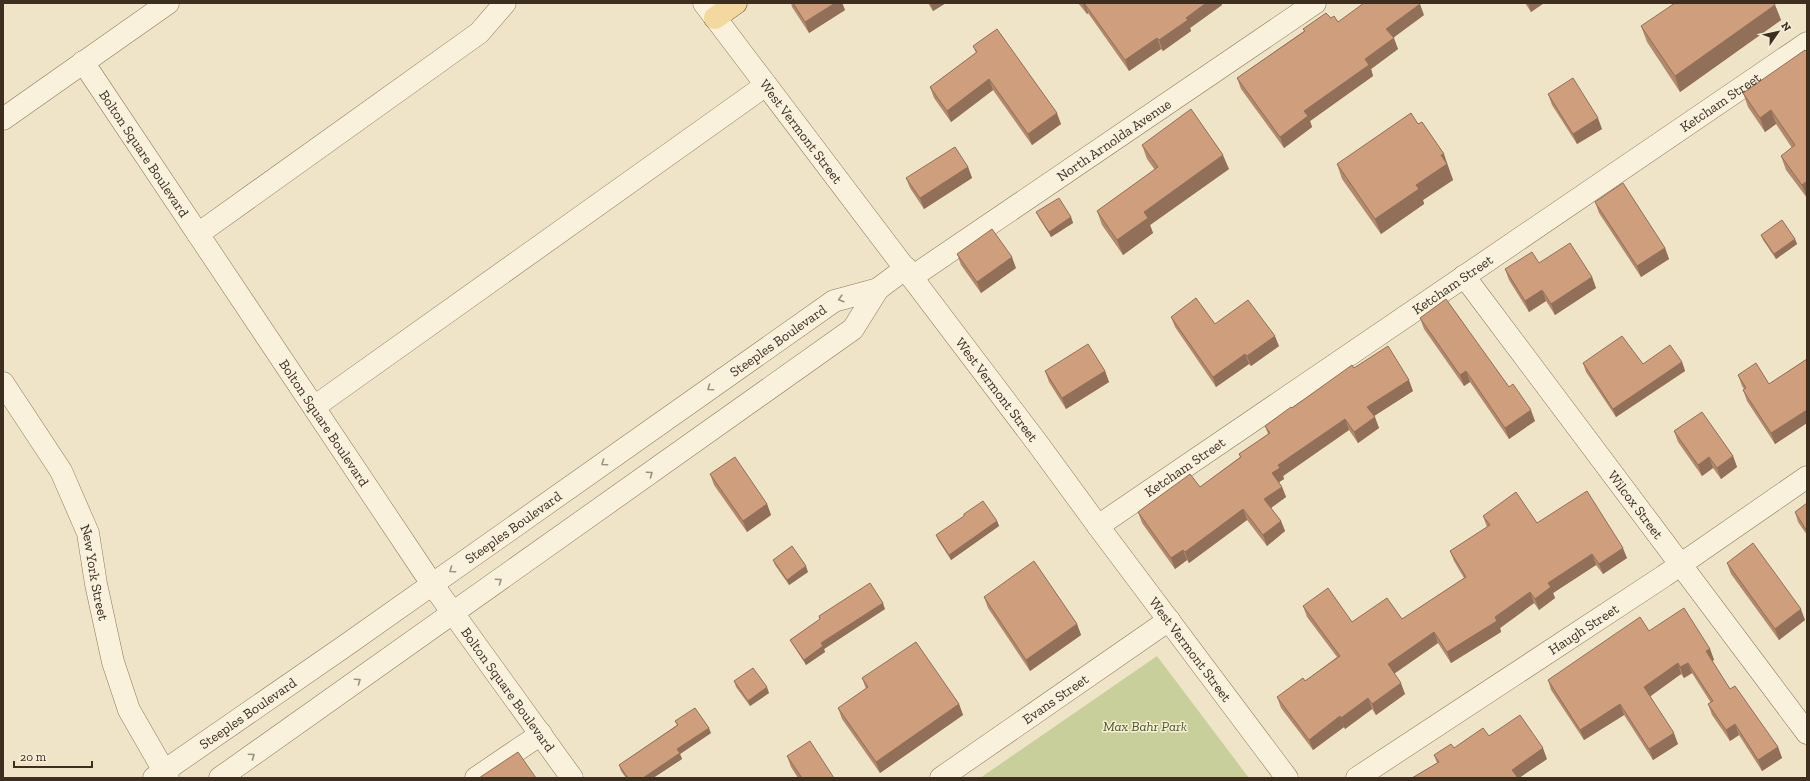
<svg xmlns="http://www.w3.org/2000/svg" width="1810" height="781" font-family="'Zilla Slab',serif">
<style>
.green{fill:#c9cf9b}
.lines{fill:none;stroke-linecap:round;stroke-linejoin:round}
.minor-casing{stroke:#8d765c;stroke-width:23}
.major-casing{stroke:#5b4430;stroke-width:23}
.minor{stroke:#faf1dc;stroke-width:22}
.major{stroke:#f3d9a0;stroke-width:22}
.wall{fill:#b2896c}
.shaded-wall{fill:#916f58}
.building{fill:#cf9f7d;stroke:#916f58}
.oneway{stroke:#9c907e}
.labels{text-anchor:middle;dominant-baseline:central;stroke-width:3;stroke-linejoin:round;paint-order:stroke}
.street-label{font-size:14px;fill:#3d2e20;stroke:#f7eed8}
.park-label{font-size:14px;font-style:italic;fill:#4d5a26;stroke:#f7eed8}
</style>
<rect width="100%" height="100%" fill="#f0e4c8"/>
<polygon class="green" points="1157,656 1249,778 980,778"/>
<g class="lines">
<defs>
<g id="minor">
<path id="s1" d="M704,3l334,441 60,82 189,252"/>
<path id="s2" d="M83,62l349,522 140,194"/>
<polyline points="3,119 168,3"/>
<polyline points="198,234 479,33 505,3"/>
<path id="s3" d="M1464,276l343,457"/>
<path id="s4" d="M912,277l403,-274"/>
<path id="s5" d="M3,383l58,88 27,62 8,51 17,78 16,48 39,68"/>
<polyline points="314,407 766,85"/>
<path id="s6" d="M1098,526l709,-483"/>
<path id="s7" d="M154,778l188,-130 492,-347 44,-12 28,-21"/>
<polyline points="220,778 853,329 878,289"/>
<polyline points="476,778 541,734"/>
<path id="s8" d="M941,778l228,-158"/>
<path id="s9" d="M1357,778l307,-202 143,-99"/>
</g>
<polyline id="major" points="715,18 736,3"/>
</defs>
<use href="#minor" class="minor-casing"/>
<use href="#major" class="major-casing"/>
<use href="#minor" class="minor"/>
<use href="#major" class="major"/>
</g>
<g class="wall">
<polygon points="791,3 842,3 845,10 809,33 792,7"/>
<polygon points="928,3 946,3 933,11"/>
<polygon points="1078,3 1221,3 1222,5 1190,28 1191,31 1163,51 1161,49 1129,71 1088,13 1087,14"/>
<polygon points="1525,3 1544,3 1531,12"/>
<polygon points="1775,5 1781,20 1680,92 1647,42 1641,26"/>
<polygon points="1424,15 1393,38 1398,49 1371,69 1373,76 1310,121 1312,127 1284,148 1241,89 1237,78 1304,31 1303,29 1331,18 1338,22"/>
<polygon points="973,46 1061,124 1032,145 993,90 951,122 934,98 930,87 976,53"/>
<polygon points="1807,52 1807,198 1786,170 1781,156 1792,148 1776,124 1765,132 1748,107 1743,93"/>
<polygon points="1548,94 1602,129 1577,144 1552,105"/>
<polygon points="1142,145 1229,169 1150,225 1153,233 1123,255 1102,225 1097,211 1155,170 1147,159"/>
<polygon points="1337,164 1449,170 1453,180 1423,200 1424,204 1381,234 1342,179"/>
<polygon points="968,167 972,178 924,209 910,188 906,178"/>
<polygon points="1595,202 1665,248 1669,259 1641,277 1599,213"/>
<polygon points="1036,212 1071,217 1073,223 1051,237 1039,218"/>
<polygon points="1761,235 1795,239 1797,244 1776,259 1763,240"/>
<polygon points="957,254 1016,268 981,293 961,265"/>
<polygon points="1539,263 1592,277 1596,288 1555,315 1546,301 1529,312 1509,280 1505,269"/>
<polygon points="1171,317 1215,324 1279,346 1251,366 1249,364 1216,387 1175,327"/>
<polygon points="1420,318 1509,387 1535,421 1509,439 1470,382 1464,386 1424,329"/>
<polygon points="1807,359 1807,423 1775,444 1747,401 1743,390 1744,389 1742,386 1738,375 1769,384"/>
<polygon points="1682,362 1685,371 1616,417 1586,372 1583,363 1643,364"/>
<polygon points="1354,368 1413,391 1374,416 1379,428 1358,443 1349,430 1283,476 1284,479 1279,482 1282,487 1286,497 1271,508 1281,521 1285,531 1267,546 1247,520 1189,563 1187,560 1175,569 1142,523 1138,512 1200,487 1240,457 1239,454 1268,434 1265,426"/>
<polygon points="1045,371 1105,371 1109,382 1066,409 1049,382"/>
<polygon points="1674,431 1733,456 1737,467 1721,479 1713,468 1702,476 1678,442"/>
<polygon points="710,474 767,504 771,515 747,532 714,485"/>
<polygon points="1807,503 1807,535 1798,522 1795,512"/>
<polygon points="1483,516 1537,523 1627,558 1603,574 1596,565 1553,593 1555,598 1539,610 1534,603 1500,628 1501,632 1451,663 1438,643 1394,674 1405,694 1376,715 1372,709 1345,729 1344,727 1313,750 1281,708 1277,697 1305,681 1337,657 1307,617 1303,606 1352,622 1402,619 1464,578 1454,561 1450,551 1487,527"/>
<polygon points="997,521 999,526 951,560 938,540 936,535"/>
<polygon points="773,560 808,572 789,585 775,565"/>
<polygon points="1727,563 1805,620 1779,640 1731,574"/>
<polygon points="984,597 1077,624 1081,635 1030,671 988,608"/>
<polygon points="885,609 824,649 825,652 806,665 793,645 790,640 820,619 819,616"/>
<polygon points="1649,631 1710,649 1714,660 1712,661 1730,689 1778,747 1782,758 1762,771 1739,735 1730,741 1712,715 1708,704 1711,703 1692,673 1684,678 1681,674 1650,696 1678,744 1653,760 1624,715 1584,740 1551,690 1548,680"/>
<polygon points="862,678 959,704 963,715 880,773 842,719 838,708 866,689"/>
<polygon points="734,681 769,693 750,706 736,687"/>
<polygon points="675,721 711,733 680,754 682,759 653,778 626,778 621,771 619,765 677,725"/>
<polygon points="1489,736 1547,759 1519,778 1412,778 1437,763 1434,755"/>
<polygon points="787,756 834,778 798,778 791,767"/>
</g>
<g class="shaded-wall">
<polygon points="835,3 842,3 845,10 809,33 805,22"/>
<polygon points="930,3 946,3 933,11"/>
<polygon points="1083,3 1084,3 1088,13 1087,14 1083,4"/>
<polygon points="1206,3 1221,3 1222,5 1190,28 1191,31 1163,51 1159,40 1186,18"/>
<polygon points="1528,3 1544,3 1531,12"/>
<polygon points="1420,4 1424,15 1390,40 1386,29"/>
<polygon points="1775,5 1781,20 1680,92 1675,76"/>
<polygon points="1157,38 1161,49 1129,71 1125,60"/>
<polygon points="1394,38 1398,49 1371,69 1373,76 1310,121 1312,127 1284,148 1280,137 1304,111 1365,59"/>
<polygon points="989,79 993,90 951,122 947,111"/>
<polygon points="1771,110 1776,124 1765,132 1760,118"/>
<polygon points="1057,113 1061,124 1032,145 1028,134"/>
<polygon points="1598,118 1602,129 1577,144 1573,134"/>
<polygon points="1444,154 1453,180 1423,200 1424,204 1381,234 1375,219 1416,185 1441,155"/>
<polygon points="1223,155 1229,169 1150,225 1153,233 1123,255 1117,240 1144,212"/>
<polygon points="968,167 972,178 924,209 920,198"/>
<polygon points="1807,181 1807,198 1802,185"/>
<polygon points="1071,217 1073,223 1051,237 1049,232"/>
<polygon points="1795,239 1797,244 1776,259 1774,254"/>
<polygon points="1665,248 1669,259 1641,277 1637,266"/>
<polygon points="1012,257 1016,268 981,293 977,282"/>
<polygon points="1592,277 1596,288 1555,315 1551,304"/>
<polygon points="1542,290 1546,301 1529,312 1525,301"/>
<polygon points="1275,336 1279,346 1251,366 1247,356"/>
<polygon points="1245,354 1249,364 1216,387 1213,377"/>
<polygon points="1682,362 1685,371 1616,417 1613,409"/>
<polygon points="1105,371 1109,382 1066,409 1062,398"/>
<polygon points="1466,371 1470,382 1464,386 1460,375"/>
<polygon points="1409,380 1413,391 1371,418 1367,407"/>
<polygon points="1531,410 1535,421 1509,439 1505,428"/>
<polygon points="1807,410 1807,423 1775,444 1771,433"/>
<polygon points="1375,417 1379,428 1358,443 1354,432"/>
<polygon points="1345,419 1349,430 1283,476 1284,479 1276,484 1272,473 1278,465"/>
<polygon points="1733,456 1737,467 1721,479 1717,468"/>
<polygon points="1709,457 1713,468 1702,476 1698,465"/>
<polygon points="1282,487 1286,497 1268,510 1264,499"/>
<polygon points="767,504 771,515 747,532 743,521"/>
<polygon points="1243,509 1247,520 1189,563 1185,552"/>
<polygon points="997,521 999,526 951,560 949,555"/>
<polygon points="1281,521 1285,531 1267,546 1263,535"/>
<polygon points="1623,548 1627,558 1603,574 1599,564"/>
<polygon points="1183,550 1187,560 1175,569 1171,558"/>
<polygon points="1592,554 1596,565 1553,593 1555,598 1539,610 1535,599 1548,583"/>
<polygon points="806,566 808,572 789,585 787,580"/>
<polygon points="1530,592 1534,603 1500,628 1501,632 1451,663 1447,652"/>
<polygon points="883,603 885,609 824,649 825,652 806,665 804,660 821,643"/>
<polygon points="1801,609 1805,620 1779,640 1775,629"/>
<polygon points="1077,624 1081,635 1030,671 1026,660"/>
<polygon points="1434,632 1438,643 1392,675 1388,664"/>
<polygon points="1710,649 1714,660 1710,662 1706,651"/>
<polygon points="1678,663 1681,674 1648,698 1644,687"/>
<polygon points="1688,663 1692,673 1684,678 1680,667"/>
<polygon points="1401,683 1405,694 1376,715 1372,704"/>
<polygon points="767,687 769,693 750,706 748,701"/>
<polygon points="1368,698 1372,709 1345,729 1341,718"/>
<polygon points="959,704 963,715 880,773 876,762"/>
<polygon points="1620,704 1624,715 1584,740 1580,730"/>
<polygon points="1340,716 1344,727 1313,750 1309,740"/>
<polygon points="1735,724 1739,735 1730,741 1726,730"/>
<polygon points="709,728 711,733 680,754 682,759 653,778 643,778 677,749"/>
<polygon points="1674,733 1678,744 1653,760 1649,749"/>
<polygon points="1778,747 1782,758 1762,771 1758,760"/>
<polygon points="1543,748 1547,759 1519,778 1515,778 1512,770"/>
</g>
<g class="building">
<polygon points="793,3 835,3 805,22"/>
<polygon points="1084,3 1206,3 1186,18 1188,20 1159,40 1157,38 1125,60"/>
<polygon points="1364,3 1419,3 1420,4 1386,29 1394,38 1365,59 1369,65 1304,111 1308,116 1280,137 1237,78 1305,31 1303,29 1326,13 1331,18 1334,16 1338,22"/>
<polygon points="1675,3 1774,3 1775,5 1675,76 1641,26"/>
<polygon points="997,29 1057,113 1028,134 989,79 947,111 930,87 977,52 973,46"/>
<polygon points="1805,50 1807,52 1807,181 1802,185 1781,156 1795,145 1771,110 1760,118 1743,93"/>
<polygon points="1573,78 1598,118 1573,134 1548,94"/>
<polygon points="1191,109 1223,155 1144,212 1148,218 1117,240 1097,211 1158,167 1142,145"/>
<polygon points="1411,113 1418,124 1422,122 1444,154 1441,155 1447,164 1416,185 1419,189 1375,219 1337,164"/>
<polygon points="955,147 968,167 920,198 906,178"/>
<polygon points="1623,183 1665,248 1637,266 1595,202"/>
<polygon points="1059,198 1071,217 1049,232 1036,212"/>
<polygon points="1782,220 1795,239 1774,254 1761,235"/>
<polygon points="992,229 1012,257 977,282 957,254"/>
<polygon points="1570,243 1592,277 1551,304 1542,290 1525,301 1505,269 1532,252 1539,263"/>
<polygon points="1196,298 1215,324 1248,300 1275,336 1247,356 1245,354 1213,377 1171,317"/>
<polygon points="1446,299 1509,387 1513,384 1531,410 1505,428 1466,371 1460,375 1420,318"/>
<polygon points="1622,336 1643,364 1670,345 1682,362 1613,409 1583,363"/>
<polygon points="1088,344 1105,371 1062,398 1045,371"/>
<polygon points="1388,346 1409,380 1367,407 1375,417 1354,432 1345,419 1278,465 1280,468 1272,473 1282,487 1264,499 1281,521 1263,535 1243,509 1185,552 1183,550 1171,558 1138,512 1190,474 1200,487 1241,457 1239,454 1270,433 1265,426 1291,407 1292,408 1352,365 1354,368"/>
<polygon points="1807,359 1807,410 1771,433 1743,390 1746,388 1738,375 1756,363 1769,384"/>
<polygon points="1702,412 1733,456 1717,468 1709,457 1698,465 1674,431"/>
<polygon points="735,457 767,504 743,521 710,474"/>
<polygon points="1587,491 1623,548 1599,564 1592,554 1548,583 1551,587 1535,599 1530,592 1495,617 1497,621 1447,652 1434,632 1388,664 1401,683 1372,704 1368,698 1341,718 1340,716 1309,740 1277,697 1303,678 1305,681 1340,656 1303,606 1328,588 1352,622 1387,598 1402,619 1466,577 1450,551 1490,525 1483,516 1516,492 1537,523"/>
<polygon points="983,501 997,521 949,555 936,535 964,516 964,514"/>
<polygon points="1807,503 1807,531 1795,512"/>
<polygon points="1753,543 1801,609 1775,629 1727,563"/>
<polygon points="792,546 806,566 787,580 773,560"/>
<polygon points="1034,561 1077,624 1026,660 984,597"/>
<polygon points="870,583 883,603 821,643 823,646 804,660 790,640 820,619 819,616"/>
<polygon points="1684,608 1710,649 1706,651 1730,689 1735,686 1778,747 1758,760 1735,724 1726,730 1708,704 1713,701 1688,663 1680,667 1678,663 1644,687 1674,733 1649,749 1620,704 1580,730 1548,680 1640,617 1649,631"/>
<polygon points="916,642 959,704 876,762 838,708 868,687 862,678"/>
<polygon points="753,668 767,687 748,701 734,681"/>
<polygon points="695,708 709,728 677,749 680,753 643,778 628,778 619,765 678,725 675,721"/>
<polygon points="1520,715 1543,748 1512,770 1518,778 1412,778 1439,762 1434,755 1451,744 1454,748 1483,728 1489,736"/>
<polygon points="810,741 834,778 802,778 787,756"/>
<polygon points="518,752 536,778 479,778"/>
</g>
<defs><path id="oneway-chevron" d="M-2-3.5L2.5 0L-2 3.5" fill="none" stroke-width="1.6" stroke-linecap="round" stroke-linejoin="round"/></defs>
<g class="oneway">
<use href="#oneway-chevron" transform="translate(841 299) rotate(164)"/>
<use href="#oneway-chevron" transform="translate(710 388) rotate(145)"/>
<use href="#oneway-chevron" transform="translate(604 463) rotate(145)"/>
<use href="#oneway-chevron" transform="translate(650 474) rotate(-35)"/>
<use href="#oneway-chevron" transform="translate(452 570) rotate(145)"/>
<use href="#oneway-chevron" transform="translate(499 581) rotate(-35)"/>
<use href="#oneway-chevron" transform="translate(358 681) rotate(-35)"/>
<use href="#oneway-chevron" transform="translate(252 756) rotate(-35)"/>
</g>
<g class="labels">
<g class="street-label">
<text stroke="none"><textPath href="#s6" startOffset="753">Ketcham Street</textPath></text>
<text stroke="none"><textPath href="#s1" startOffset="161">West Vermont Street</textPath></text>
<text stroke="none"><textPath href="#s4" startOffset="244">North Arnolda Avenue</textPath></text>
<text stroke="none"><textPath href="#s2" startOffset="110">Bolton Square Boulevard</textPath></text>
<text stroke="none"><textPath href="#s6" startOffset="429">Ketcham Street</textPath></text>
<text stroke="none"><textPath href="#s7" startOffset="762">Steeples Boulevard</textPath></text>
<text stroke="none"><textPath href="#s1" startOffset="485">West Vermont Street</textPath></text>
<text stroke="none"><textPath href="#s2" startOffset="434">Bolton Square Boulevard</textPath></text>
<text stroke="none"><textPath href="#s6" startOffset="105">Ketcham Street</textPath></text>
<text stroke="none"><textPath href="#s3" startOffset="286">Wilcox Street</textPath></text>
<text stroke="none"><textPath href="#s7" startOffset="438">Steeples Boulevard</textPath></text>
<text stroke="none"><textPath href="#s5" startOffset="213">New York Street</textPath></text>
<text stroke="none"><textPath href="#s9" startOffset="271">Haugh Street</textPath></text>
<text stroke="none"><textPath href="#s1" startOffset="809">West Vermont Street</textPath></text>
<text stroke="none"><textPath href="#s2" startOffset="758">Bolton Square Boulevard</textPath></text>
<text stroke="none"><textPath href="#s8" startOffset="139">Evans Street</textPath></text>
<text stroke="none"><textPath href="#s7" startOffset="114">Steeples Boulevard</textPath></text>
</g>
<g class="park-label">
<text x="1145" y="726">Max Bahr Park</text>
</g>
</g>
<rect width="1810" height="781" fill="none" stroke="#3d2e20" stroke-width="8"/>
<g transform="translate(1778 32) rotate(56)" stroke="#f7eed8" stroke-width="3" paint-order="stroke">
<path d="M0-3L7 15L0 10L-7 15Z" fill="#3d2e20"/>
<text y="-6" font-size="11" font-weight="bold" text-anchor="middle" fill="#3d2e20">N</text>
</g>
<path d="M14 761v6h78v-6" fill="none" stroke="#3d2e20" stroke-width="2"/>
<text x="20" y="761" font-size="12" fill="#3d2e20" stroke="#f7eed8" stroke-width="3" paint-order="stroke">20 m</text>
</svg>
